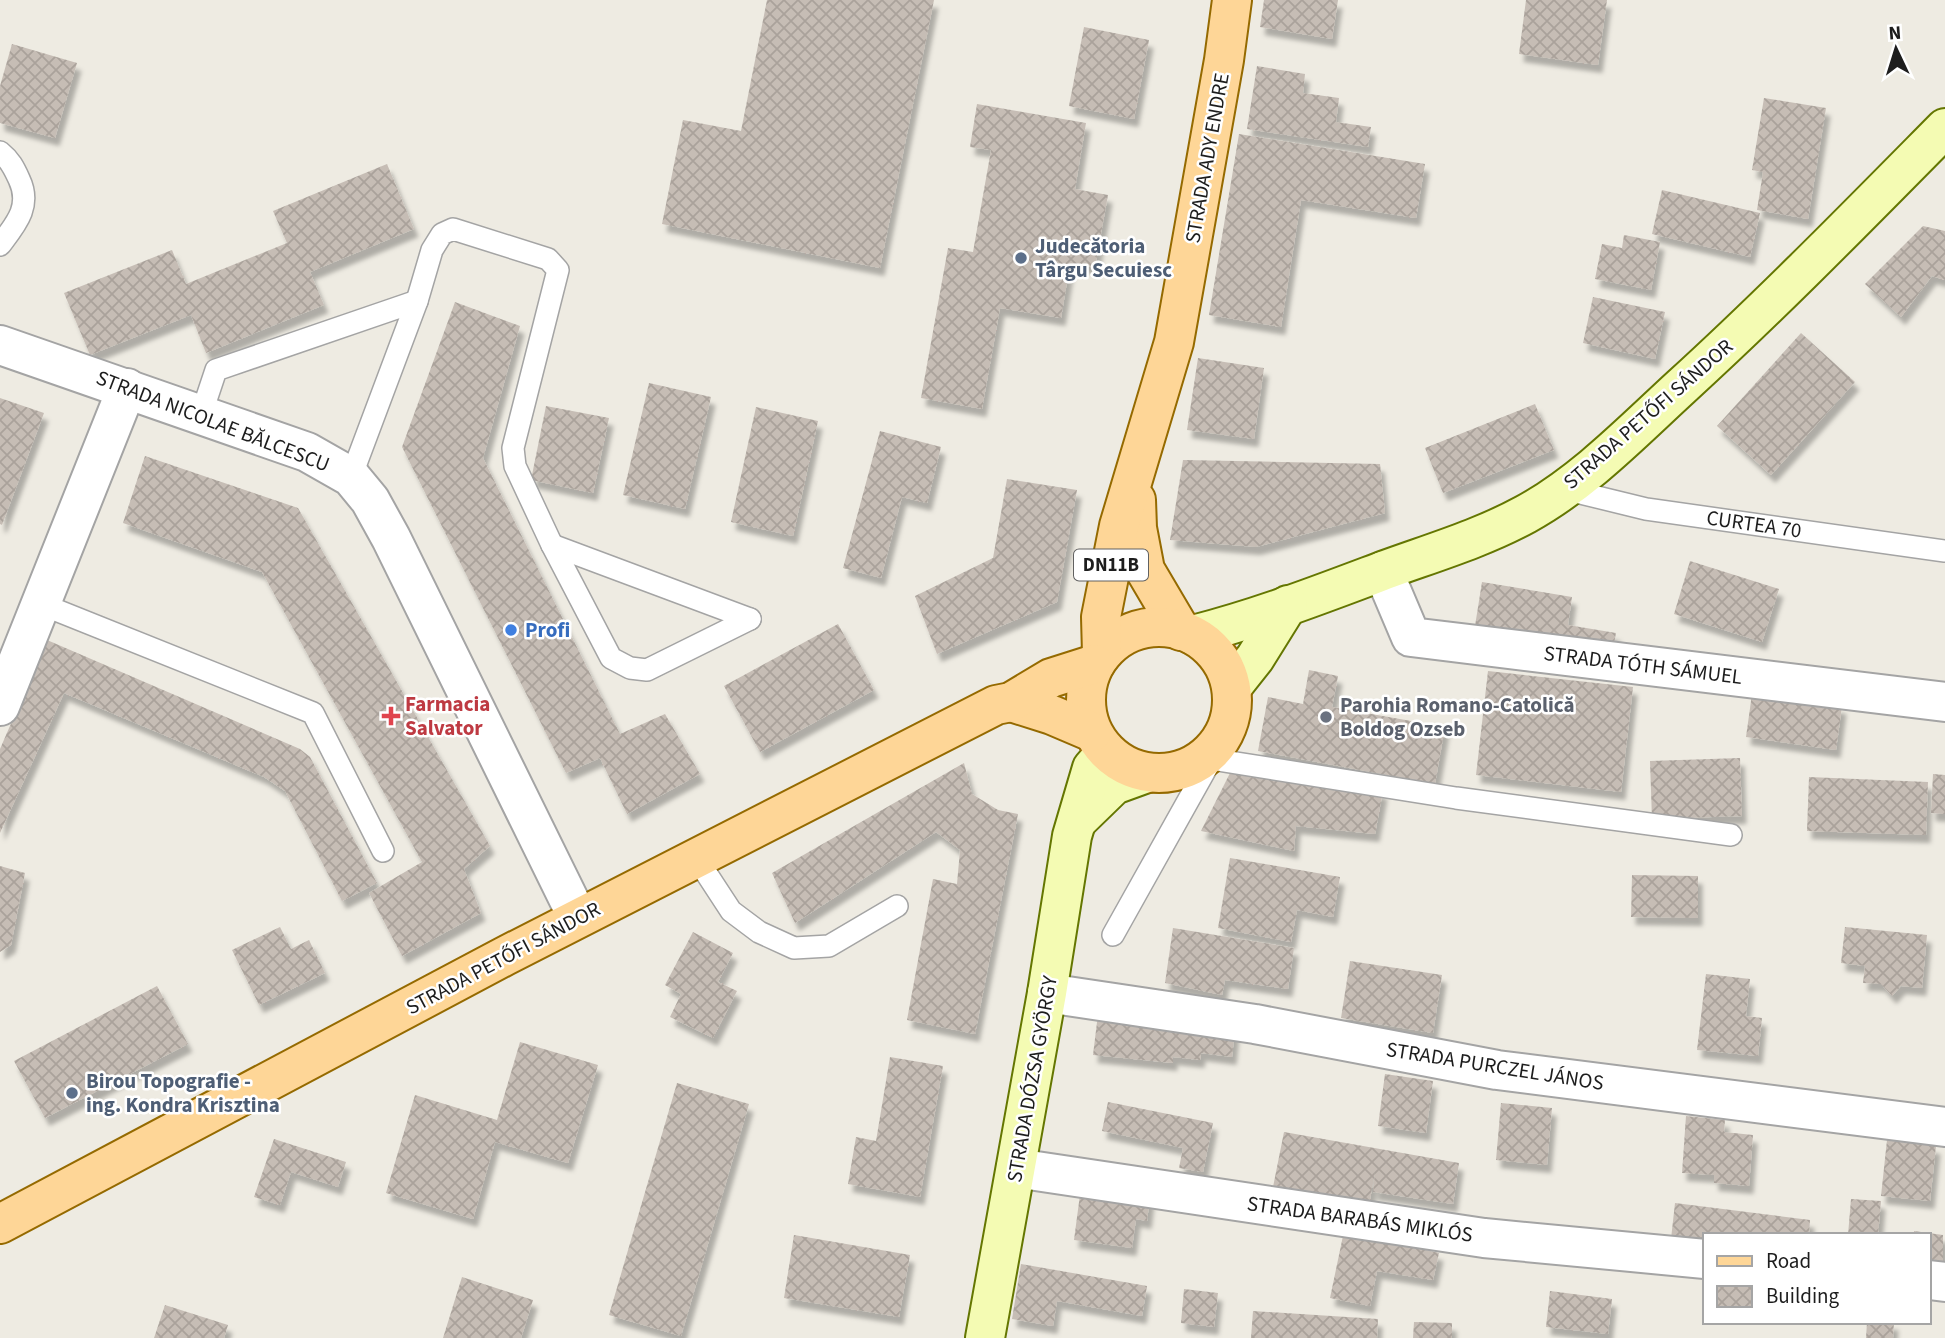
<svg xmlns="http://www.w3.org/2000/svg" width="1945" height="1338" font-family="'Source Sans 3',sans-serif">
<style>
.building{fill:url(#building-cross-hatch);filter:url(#shadow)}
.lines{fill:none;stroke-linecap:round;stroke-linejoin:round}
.lane-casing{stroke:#a4a4a4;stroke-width:24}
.street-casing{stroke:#a4a4a4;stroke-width:42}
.secondary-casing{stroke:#647601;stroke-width:42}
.primary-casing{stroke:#956a00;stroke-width:42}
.lane{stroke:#fff;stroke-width:21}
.street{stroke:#fff;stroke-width:38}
.secondary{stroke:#f4fbb3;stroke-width:38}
.primary{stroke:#fed697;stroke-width:38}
.service-dot{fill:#5c6f8a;stroke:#fff;stroke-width:2.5}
.shop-dot{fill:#3f7fe0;stroke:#fff;stroke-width:2.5}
.health-dot{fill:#e0444e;stroke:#fff;stroke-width:2.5}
.worship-dot{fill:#6b7280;stroke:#fff;stroke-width:2.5}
.labels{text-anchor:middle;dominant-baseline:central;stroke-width:5;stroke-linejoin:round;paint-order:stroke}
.shield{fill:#fff;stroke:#616161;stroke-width:2}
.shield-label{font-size:19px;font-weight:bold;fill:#1d1d1d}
.street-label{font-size:21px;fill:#1d1d1d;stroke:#fff}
.service-label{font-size:21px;font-weight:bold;fill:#4e5e75;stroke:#fff;text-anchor:start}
.shop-label{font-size:21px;font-weight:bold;fill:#366cbe;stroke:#fff;text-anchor:start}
.health-label{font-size:21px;font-weight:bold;fill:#be3a42;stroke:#fff;text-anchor:start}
.worship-label{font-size:21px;font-weight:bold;fill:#5b616d;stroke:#fff;text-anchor:start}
</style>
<defs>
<pattern id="building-cross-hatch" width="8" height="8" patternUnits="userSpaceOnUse" patternTransform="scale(1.75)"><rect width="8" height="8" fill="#c6bdb5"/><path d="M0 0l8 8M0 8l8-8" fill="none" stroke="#aaa29b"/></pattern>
<filter id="shadow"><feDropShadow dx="4.5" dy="8" stdDeviation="2" flood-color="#0004"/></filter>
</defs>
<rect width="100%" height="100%" fill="#eeebe2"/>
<g class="building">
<polygon points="767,0 934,0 880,268 662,224 683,120 741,131"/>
<polygon points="1264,0 1338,0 1332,39 1260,27"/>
<polygon points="1526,0 1607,0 1598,65 1519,54"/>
<polygon points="1084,27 1149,40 1134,119 1069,106"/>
<polygon points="12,44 77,63 55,138 0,123 0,86"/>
<polygon points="1257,66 1305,74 1303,93 1339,98 1336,122 1371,127 1368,147 1247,129"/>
<polygon points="1764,98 1826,108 1808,219 1757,210 1763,172 1752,170"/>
<polygon points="977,104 1086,123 1075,189 1108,195 1095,267 1070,264 1061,318 1000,308 982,409 921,398 948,248 973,252 991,150 970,147"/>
<polygon points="1239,134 1425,164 1416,218 1301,200 1281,327 1209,315"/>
<polygon points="387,164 414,229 310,272 324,305 206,353 191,315 90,355 64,293 172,250 186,284 287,243 273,211"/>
<polygon points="1662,190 1760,213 1750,257 1652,234"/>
<polygon points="1923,226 1945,231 1945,280 1932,276 1901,317 1865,284"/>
<polygon points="1624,235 1660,242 1651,290 1595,279 1602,244 1622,248"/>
<polygon points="1593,297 1665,312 1655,359 1583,343"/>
<polygon points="455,302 520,326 483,458 620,734 665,714 700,774 627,814 600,758 566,773 402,447"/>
<polygon points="1801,333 1855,382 1771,475 1717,426"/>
<polygon points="1198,358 1264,368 1254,439 1187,430"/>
<polygon points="649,383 711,397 685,509 623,495"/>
<polygon points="0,398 44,413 2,525 0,524"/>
<polygon points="1535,404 1554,450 1443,493 1425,448"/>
<polygon points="546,406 609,418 593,493 531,480"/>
<polygon points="756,407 818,421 793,536 731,522"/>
<polygon points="880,431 941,447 927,503 902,497 881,578 843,568"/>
<polygon points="145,456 298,508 490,846 464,869 481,913 402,956 369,893 422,862 262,572 123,523"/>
<polygon points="1183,460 1380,464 1385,513 1256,547 1170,540"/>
<polygon points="1007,479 1077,490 1057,602 937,654 915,596 993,558"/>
<polygon points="1690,561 1779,589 1762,642 1674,614"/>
<polygon points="1482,582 1572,597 1568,625 1616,633 1613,649 1475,626"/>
<polygon points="838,624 874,690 760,752 724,686"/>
<polygon points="47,640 300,749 310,757 377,883 342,901 285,791 264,777 64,693 0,833 0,749"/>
<polygon points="1309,670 1338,676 1332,707 1445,727 1435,784 1258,751 1268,697 1303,704"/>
<polygon points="1488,671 1633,687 1621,792 1476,775"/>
<polygon points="1752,694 1842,706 1836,750 1746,737"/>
<polygon points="1740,758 1742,816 1652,819 1650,761"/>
<polygon points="964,763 972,794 998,810 1018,814 975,1034 907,1020 933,879 957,884 960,850 936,832 795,923 772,873"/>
<polygon points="1232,769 1383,791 1375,834 1296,826 1294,851 1201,831"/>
<polygon points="1933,774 1945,775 1945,814 1931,813"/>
<polygon points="1809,777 1928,782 1926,835 1807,831"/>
<polygon points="1230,858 1340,877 1333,917 1297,910 1291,942 1218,928"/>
<polygon points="0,866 25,873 11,945 0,952"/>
<polygon points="1632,875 1698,876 1698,918 1631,917"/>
<polygon points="280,927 291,949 309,940 325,973 259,1005 232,950"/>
<polygon points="1845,927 1927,935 1922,988 1901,986 1892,996 1881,984 1863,983 1865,966 1841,963"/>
<polygon points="1173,928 1294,948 1288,989 1225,980 1222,995 1165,983"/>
<polygon points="693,932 733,953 718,982 737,991 713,1038 670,1017 681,994 665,985"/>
<polygon points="1350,961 1442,975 1433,1033 1341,1018"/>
<polygon points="1706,974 1750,979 1746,1016 1762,1018 1758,1056 1697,1050"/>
<polygon points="157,986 188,1044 45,1118 14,1061"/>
<polygon points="1098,1014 1235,1029 1232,1057 1201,1053 1200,1060 1173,1057 1173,1063 1093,1055"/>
<polygon points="520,1042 598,1065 568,1163 495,1142 473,1219 386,1193 415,1095 497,1120"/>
<polygon points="890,1057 943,1066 920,1197 848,1184 856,1137 876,1141"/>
<polygon points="1385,1074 1433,1081 1426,1133 1378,1126"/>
<polygon points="677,1083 749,1104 681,1336 609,1315"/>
<polygon points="1108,1102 1213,1123 1203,1172 1179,1168 1183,1148 1102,1131"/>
<polygon points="1501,1103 1552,1108 1547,1165 1496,1160"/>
<polygon points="1686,1116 1725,1120 1724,1132 1753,1135 1749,1186 1714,1183 1714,1175 1682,1173"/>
<polygon points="1284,1132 1459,1163 1453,1204 1373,1192 1375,1172 1369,1205 1273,1187"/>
<polygon points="274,1139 346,1162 338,1187 291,1172 280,1205 254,1197"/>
<polygon points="1887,1140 1936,1146 1930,1201 1881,1196"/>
<polygon points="1081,1187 1150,1197 1147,1221 1136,1219 1132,1248 1074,1240"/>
<polygon points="1851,1199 1881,1201 1878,1235 1848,1235"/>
<polygon points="1675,1203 1810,1220 1809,1235 1705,1235 1705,1244 1671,1239"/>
<polygon points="1344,1231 1439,1253 1433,1280 1377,1271 1370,1306 1330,1298"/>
<polygon points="1914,1231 1943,1235 1943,1270 1929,1270 1929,1235 1914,1235"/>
<polygon points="794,1235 910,1255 899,1317 784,1298"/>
<polygon points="1021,1264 1147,1286 1142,1316 1057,1301 1053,1326 1012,1319"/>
<polygon points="462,1277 533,1300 521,1338 443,1338"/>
<polygon points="1184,1289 1218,1293 1214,1327 1181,1323"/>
<polygon points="1550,1291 1612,1299 1608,1334 1546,1327"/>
<polygon points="165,1305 228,1325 224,1338 154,1338"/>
<polygon points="1253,1311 1378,1319 1377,1338 1251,1338"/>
<polygon points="1414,1322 1452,1323 1452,1338 1413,1338"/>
<polygon points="1867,1322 1894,1322 1893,1338 1866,1338"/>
</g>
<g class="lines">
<defs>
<g id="lane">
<path d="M0,152c10,8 14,16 19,27 13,27 -3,45 -19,66"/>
<polyline points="201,415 216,370 417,301"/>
<polyline points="351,477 417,301 432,250 442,234 453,229 548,259 558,270 513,448 515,466 552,545 611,658 630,668 647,670 750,619"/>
<polyline points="1564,489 1646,509 1945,551"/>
<polyline points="552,545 750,619"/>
<polyline points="41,604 313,713 383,851"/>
<polyline points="1211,759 1456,798 1731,835"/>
<polyline points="697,859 731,911 759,932 794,948 829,946 897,906"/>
<polyline points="1113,935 1226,733"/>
</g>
<g id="street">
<polyline points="0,345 307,452 351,477 370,500 391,538 578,918"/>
<polyline points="1383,571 1411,637 1945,702"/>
<polyline points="0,706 127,388"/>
<polyline points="1047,993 1255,1024 1497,1070 1945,1127"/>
<polyline points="1016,1168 1484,1238 1705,1259"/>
<polyline points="1929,1280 1945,1282"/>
</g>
<g id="secondary">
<path d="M1193,635c67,-17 131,-42 195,-66 47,-17 94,-31 138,-55 58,-32 106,-82 155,-127 91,-83 177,-171 264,-259"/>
<polyline points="1232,687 1255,658 1288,605"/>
<polyline points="1079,819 1114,785 1147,773"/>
<polyline points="985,1338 1047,993 1072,836 1092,768 1106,752"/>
</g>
<g id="primary">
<polyline points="1136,500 1137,528 1145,570 1181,631"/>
<circle cx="1159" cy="700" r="73"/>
<polyline points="1102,654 1101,617 1119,526 1174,342 1224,60 1232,0"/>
<polyline points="1011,702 1052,715 1092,732"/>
<polyline points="0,1224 505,956 996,705 1011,702 1051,678 1095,664"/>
</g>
</defs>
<use href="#lane" class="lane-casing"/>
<use href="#street" class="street-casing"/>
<use href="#secondary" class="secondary-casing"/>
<use href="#primary" class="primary-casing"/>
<use href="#lane" class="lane"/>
<use href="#street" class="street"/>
<use href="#secondary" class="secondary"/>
<use href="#primary" class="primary"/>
</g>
<g class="service-dot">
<circle cx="1021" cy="258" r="7"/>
<circle cx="72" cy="1093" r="7"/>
</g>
<circle class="shop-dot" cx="511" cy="630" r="7"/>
<path class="health-dot" d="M387.5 705.5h7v7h7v7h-7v7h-7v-7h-7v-7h7z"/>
<circle class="worship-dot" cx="1326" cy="717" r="7"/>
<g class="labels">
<rect class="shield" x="1074" y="549.5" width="74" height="31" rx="5"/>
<g class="shield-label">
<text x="1111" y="565">DN11B</text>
</g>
<g class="street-label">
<text transform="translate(1207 158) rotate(-80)">STRADA ADY ENDRE</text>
<text transform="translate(1648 414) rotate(-41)">STRADA PETŐFI SÁNDOR</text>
<text transform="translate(213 421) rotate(21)">STRADA NICOLAE BĂLCESCU</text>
<text transform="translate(1754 524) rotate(8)">CURTEA 70</text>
<text transform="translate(1643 665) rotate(7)">STRADA TÓTH SÁMUEL</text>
<text transform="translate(503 958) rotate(-28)">STRADA PETŐFI SÁNDOR</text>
<text transform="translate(1495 1066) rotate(9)">STRADA PURCZEL JÁNOS</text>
<text transform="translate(1032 1079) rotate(-80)">STRADA DÓZSA GYÖRGY</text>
<text transform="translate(1360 1219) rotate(8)">STRADA BARABÁS MIKLÓS</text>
</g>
<g class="service-label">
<text x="1035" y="246">Judecătoria<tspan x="1035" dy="24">Târgu Secuiesc</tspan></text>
<text x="86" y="1081">Birou Topografie -<tspan x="86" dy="24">ing. Kondra Krisztina</tspan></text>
</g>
<g class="shop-label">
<text x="525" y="630">Profi</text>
</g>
<g class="health-label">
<text x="405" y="704">Farmacia<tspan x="405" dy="24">Salvator</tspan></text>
</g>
<g class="worship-label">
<text x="1340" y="705">Parohia Romano-Catolică<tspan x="1340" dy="24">Boldog Ozseb</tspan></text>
</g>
</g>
<rect x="1703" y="1233" width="228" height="91" fill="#ffffff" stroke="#a5a5a5" stroke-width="2"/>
<rect x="1717" y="1256" width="35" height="10" fill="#fed697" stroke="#a5a5a5" stroke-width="2"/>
<text x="1766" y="1268" font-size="21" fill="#1d1d1d">Road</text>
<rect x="1717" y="1286" width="35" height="21" fill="url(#building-cross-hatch)" stroke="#a5a5a5" stroke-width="2"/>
<text x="1766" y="1303" font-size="21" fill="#1d1d1d">Building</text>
<g transform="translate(1896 49) rotate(356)" stroke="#ffffff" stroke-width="5" paint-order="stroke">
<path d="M0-5L12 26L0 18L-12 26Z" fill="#1d1d1d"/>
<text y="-10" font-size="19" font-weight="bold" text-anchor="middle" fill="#1d1d1d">N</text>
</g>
</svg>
